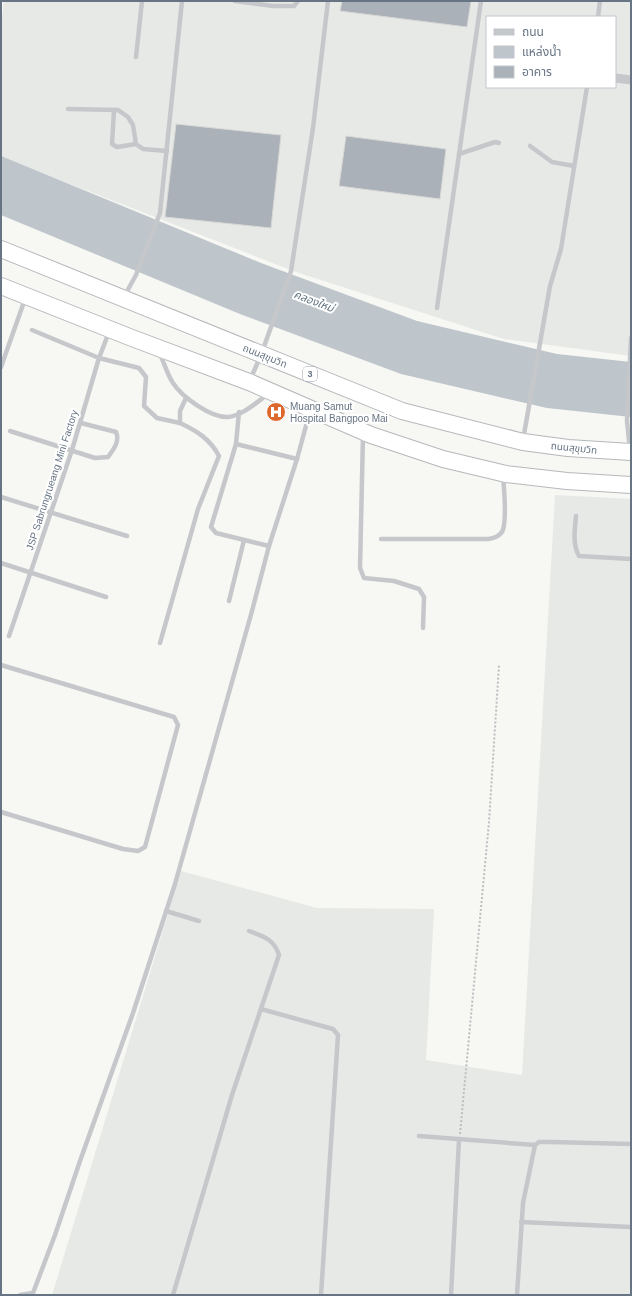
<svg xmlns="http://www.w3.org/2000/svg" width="632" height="1296" font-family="Arial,'Noto Sans Thai',sans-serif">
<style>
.built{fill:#e7e9e7;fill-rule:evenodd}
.water{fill:#bec6cb}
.building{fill:#abb1b8;stroke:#d8d8d6}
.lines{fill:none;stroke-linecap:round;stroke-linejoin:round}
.trunk-casing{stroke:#b5b8bb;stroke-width:18}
.path{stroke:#bcbec0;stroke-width:2;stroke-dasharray:2 2;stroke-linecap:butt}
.service{stroke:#c5c7cb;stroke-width:4.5}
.minor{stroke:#c5c7cb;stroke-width:9}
.trunk{stroke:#fff;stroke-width:16}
.labels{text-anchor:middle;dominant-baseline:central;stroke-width:4;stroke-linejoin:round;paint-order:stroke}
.shield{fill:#fff;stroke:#959ea9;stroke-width:1}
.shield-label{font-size:9px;font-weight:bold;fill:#677484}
.street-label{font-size:10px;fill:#677484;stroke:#fff}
.poi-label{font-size:10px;fill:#677484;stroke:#fff;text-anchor:start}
.water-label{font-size:11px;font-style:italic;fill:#637580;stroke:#fff}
</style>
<rect width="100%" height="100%" fill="#f7f7f4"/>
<g class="built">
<path d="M4,1h627v355l-127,-17 -208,-67 -295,-115v-133zM487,17h128v70h-128z"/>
<polygon points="555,495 631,499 631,1295 52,1295 181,871 317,908 434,909 426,1060 522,1075"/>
</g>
<polygon class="water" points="1,156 261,263 417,321 557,354 631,362 631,417 547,408 401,374 240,314 1,215"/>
<g class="building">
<polygon points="342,1 471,1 467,27 340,11"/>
<polygon points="176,124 281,135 271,228 165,217"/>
<polygon points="346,136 446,149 440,199 339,186"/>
</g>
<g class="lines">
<defs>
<g id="trunk">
<polyline points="1,249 402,411 523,442 568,448 631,452"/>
<polyline points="1,286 132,338 249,382 371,435 443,459 506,474 567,481 631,485"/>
</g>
</defs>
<use href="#trunk" class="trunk-casing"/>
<polyline class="path" points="460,1134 489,822 499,665"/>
<g class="service">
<polyline points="235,1 273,6 294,6 298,1"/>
<polyline points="598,17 600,1"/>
<polyline points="136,57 142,1"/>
<polyline points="68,109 118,110 128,117 133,125 136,144 143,149 167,151"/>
<polyline points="114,110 112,144 117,147 136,144"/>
<polyline points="530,146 552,162 574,166"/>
<polyline points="459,154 495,142 499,143"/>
<polyline points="125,295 136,275 160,213 182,1"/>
<polyline points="437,308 481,1"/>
<polyline points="32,330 99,358 139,368 146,377 144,406 157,418 180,423"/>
<path d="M159,352c5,10 8,22 14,31 9,14 38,35 55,34 14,-1 29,-15 40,-23"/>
<polyline points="1,367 25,299"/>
<polyline points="250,380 261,355 291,271 313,128 328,1"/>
<polyline points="239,412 236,444 211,527 216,533 269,546"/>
<path d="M10,431l85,27 13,-1c6,-8 12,-16 8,-25l-35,-9"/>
<polyline points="363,435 360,568 364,578 394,581 419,589 424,597 423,628"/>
<polyline points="523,440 550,286 561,249 587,87"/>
<polyline points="236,444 297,459"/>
<polyline points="630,450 627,421 631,338"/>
<polyline points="1,497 127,536"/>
<path d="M576,516c-1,13 -4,27 3,40l52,3"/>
<path d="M381,539h107c6,-1 10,-2 14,-7 5,-9 2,-45 1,-56"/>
<polyline points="1,563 106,597"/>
<polyline points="229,601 244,540"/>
<polyline points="9,636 72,450 99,358 109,332"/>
<path d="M160,643l38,-134 21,-53c-9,-17 -22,-25 -39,-33v-12l6,-13"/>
<polyline points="1,665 174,717 178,725 145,847 138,851 123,849 1,812"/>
<polyline points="166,911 199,921"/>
<polyline points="261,1009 333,1029 338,1035 321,1295"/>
<polyline points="419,1136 535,1145"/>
<polyline points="521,1222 631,1227"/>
<polyline points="20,1295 33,1293 55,1235 80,1161 133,1013 175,884 252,611 269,546 297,459 310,411"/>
<path d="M173,1295l59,-200 47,-140c-5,-16 -16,-19 -30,-24"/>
<polyline points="451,1295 459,1139"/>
<polyline points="517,1295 523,1203 535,1145 539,1142 551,1142 631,1144"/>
</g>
<polyline class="minor" points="615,78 631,80"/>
<use href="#trunk" class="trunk"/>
</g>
<defs>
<symbol id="hospital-disc" viewBox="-11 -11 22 22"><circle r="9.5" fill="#dd682e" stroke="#fff"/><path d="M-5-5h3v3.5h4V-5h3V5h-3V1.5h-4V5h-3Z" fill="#fff"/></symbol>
</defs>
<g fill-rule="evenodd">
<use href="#hospital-disc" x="265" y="401" width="22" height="22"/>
</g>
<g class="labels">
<rect class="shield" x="303" y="367" width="14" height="14" rx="3"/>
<g class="shield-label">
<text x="310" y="374">3</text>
</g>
<g class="street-label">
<text transform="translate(265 356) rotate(22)">ถนนสุขุมวิท</text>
<text transform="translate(574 448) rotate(6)">ถนนสุขุมวิท</text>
<text transform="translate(52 480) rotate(-72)">JSP Sabrungrueang Mini Factory</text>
</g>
<g class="poi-label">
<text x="290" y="406">Muang Samut<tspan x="290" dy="12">Hospital Bangpoo Mai</tspan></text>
</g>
<g class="water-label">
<text transform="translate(314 301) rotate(21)">คลองใหม่</text>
</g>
</g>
<rect width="632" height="1296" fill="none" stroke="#677484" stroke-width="4"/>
<rect x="486" y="16" width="130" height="72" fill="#ffffff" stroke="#c2c7ce"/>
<rect x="494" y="29" width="20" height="6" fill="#c5c7cb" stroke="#c2c7ce"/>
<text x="522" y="36" font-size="12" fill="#677484">ถนน</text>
<rect x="494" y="46" width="20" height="12" fill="#bec6cb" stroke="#c2c7ce"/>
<text x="522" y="56" font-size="12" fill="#677484">แหล่งน้ำ</text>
<rect x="494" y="66" width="20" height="12" fill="#abb1b8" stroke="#c2c7ce"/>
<text x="522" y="76" font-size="12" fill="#677484">อาคาร</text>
</svg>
